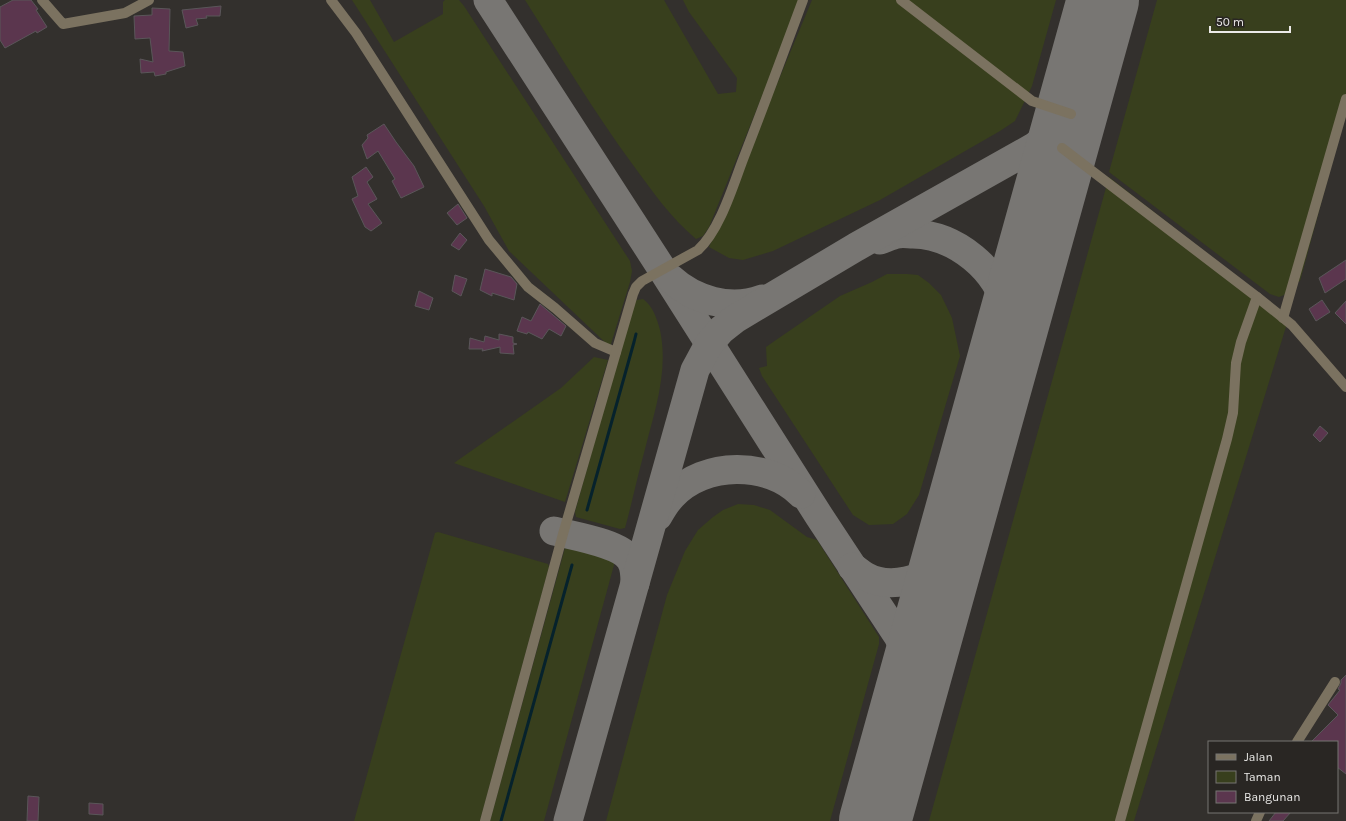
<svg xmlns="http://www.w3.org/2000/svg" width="1346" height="821" font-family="Karla,sans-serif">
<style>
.green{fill:#383f1d}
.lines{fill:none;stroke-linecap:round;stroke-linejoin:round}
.stream{stroke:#06222c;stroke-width:3}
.taxiway{stroke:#787673;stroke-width:29}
.runway{stroke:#787673;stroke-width:72}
.building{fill:#5b364e;stroke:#5a5659}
.minor{stroke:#7b7260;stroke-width:10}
</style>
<rect width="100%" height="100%" fill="#33302d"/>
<g class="green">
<polygon points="352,0 370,0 394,42 443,14 443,2 445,0 459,0 464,6 630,261 632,271 630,282 610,347 509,251 484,206"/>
<path d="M525,0h139l54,94 18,-2 1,-14 -48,-66 -6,-12h118l-92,227 -6,9 -7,3c-26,-22 -43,-47 -63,-74 -39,-53 -73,-110 -108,-165z"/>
<polygon points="812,0 1056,0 1032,86 1015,121 1000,131 880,200 773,251 743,260 729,258 709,247"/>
<polygon points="1157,0 1346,0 1346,112 1300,281 1289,287 1284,295 1279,297 1270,294 1109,172"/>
<polygon points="1109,177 1289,317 1134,821 929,821"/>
<polygon points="887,274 907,274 918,275 929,283 941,295 952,318 960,356 919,495 907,514 893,524 869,525 853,515 762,376 759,368 767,366 766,347 776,340 840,296 872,282"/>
<path d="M643,299c10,7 14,20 17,31 9,42 -6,83 -16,123 -7,25 -12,50 -19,75l-5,1 -44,-12 -1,-5 58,-209 4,-3z"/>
<polygon points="594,357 608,360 565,502 454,463 561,388"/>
<polygon points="738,504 754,505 770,510 807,537 817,540 879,637 879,644 830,821 606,821 667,595 685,551 698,530 713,517 723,510"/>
<polygon points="438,532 548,564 549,567 480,821 354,821 435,533"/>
<polygon points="572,545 598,554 609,556 614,560 614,565 544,821 490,821 565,548"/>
</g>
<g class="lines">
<g class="stream">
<polyline points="587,510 634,342 636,334"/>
<polyline points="501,821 572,565"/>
</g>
<g class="taxiway">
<path d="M488,0l176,272 155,244 79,120c13,24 15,29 12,56"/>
<path d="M880,240c6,-2 12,-5 18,-6 5,-1 10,0 15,0 43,1 86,36 94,78 2,10 1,21 1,31"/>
<path d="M670,278c24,22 60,33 92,21"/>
<path d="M658,516c4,-7 9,-15 14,-20 32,-35 97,-35 129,-2"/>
<path d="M554,531c19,5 65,12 76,28 5,7 5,15 5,24"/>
<path d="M852,567c5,3 9,7 13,9 26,15 57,2 81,-11"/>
<polyline points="568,821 695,370 709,344 721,330 735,319 856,247 1034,147 1055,131 1071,114"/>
</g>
<polyline class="runway" points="875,821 1103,0"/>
</g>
<g class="building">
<polygon points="13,0 31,0 38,9 36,10 47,27 37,33 36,31 5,48 0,40 0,7"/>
<polygon points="221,6 220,16 206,16 207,18 196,19 198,25 186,28 182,10"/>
<polygon points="152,8 170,9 169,51 183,52 185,66 166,72 166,74 155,76 154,72 141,73 140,59 153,62 150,38 135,39 134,16 152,15"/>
<polygon points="384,124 396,142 414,166 424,187 401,198 392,181 395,179 378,151 367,159 362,145 368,138 367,135"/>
<polygon points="366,167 373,177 367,182 377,199 368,204 382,223 371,231 365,227 352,199 358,196 352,177"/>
<polygon points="458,204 467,218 457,225 447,213"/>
<polygon points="460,233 467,240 459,250 451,245"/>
<polygon points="1346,260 1346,279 1325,293 1319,278"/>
<polygon points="485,269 511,277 517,284 514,300 492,293 492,296 480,290"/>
<polygon points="455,275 467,279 461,296 452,291"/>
<polygon points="419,291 433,298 429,310 415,306"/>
<polygon points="1322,300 1330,312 1316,321 1309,309"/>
<polygon points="1346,301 1346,324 1335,313"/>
<polygon points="540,304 566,326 561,336 549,329 542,339 528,332 527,334 517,331 522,317 531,321"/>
<polygon points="499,334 513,337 513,343 517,344 513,345 514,354 500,353 500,347 482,351 483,349 469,349 470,338 484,342 485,336 499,340"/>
<polygon points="1320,426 1328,433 1320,442 1313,435"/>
<polygon points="1346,675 1346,774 1337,767 1337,742 1311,742 1338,715 1328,705 1340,690 1338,689 1341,683 1341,680"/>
<polygon points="28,796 39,797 38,821 27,821"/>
<polygon points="89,803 103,804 103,815 89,814"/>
<polygon points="1276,812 1291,812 1283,821 1269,821"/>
</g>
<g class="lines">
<g class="minor">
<polyline points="42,0 63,24 125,13 149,0"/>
<polyline points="331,0 356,33 489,240 528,287 555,308 595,343 616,352"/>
<polyline points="901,0 1032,101 1071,114"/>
<polyline points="1062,148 1257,297 1241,342 1236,363 1233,413 1227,439 1120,821"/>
<polyline points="1257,297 1292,325 1346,387"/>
<polyline points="1283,318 1346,99"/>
<polyline points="1297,742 1335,682"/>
<path d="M485,821l78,-287 70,-240 3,-7 6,-6 56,-31c21,-19 34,-61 44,-88 21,-54 41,-108 61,-162"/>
<polyline points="1256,821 1260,812"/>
</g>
</g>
<rect x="1208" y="741" width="130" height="72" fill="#292623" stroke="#777472"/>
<rect x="1216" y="754" width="20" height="6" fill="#7b7260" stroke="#777472"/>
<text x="1244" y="761" font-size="12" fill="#ebeae8">Jalan</text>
<rect x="1216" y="771" width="20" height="12" fill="#383f1d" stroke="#777472"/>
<text x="1244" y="781" font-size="12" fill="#ebeae8">Taman</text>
<rect x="1216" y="791" width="20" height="12" fill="#5b364e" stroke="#777472"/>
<text x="1244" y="801" font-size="12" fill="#ebeae8">Bangunan</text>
<path d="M1210 26v6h80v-6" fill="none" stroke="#ebeae8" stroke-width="2"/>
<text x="1216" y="26" font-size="12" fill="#ebeae8" stroke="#292623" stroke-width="3" paint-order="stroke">50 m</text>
</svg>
